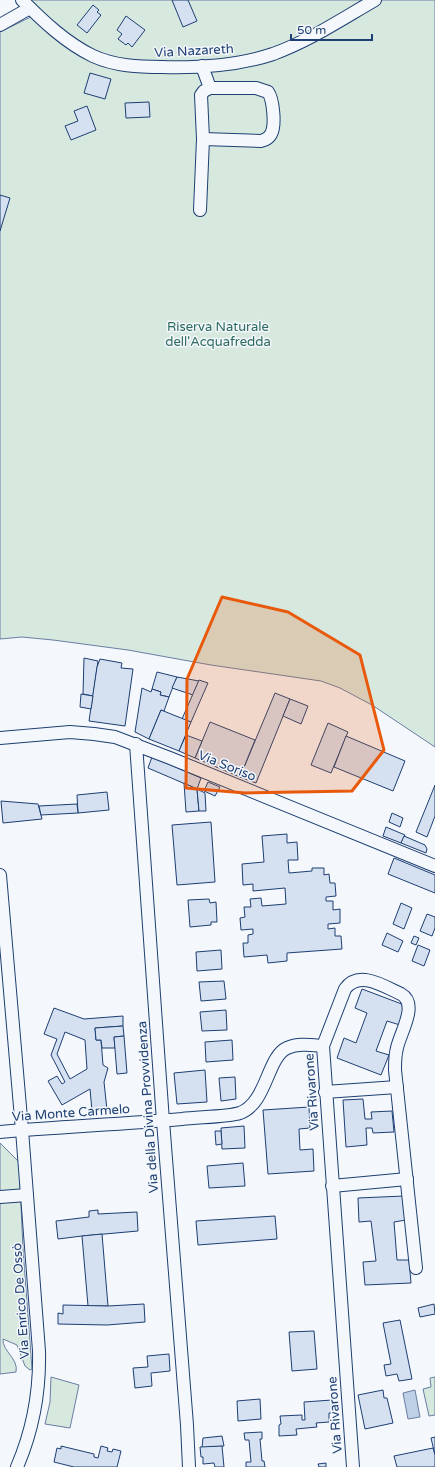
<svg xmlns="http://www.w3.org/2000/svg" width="435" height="1467" font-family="'Varela Round',sans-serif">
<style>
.green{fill:#d7e8df;stroke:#687fa3}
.water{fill:#bed0e5;stroke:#687fa3}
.building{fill:#d5e0f0;stroke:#1d3f73;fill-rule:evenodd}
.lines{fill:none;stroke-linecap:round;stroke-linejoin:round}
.minor-casing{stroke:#1d3f73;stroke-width:14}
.minor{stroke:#f4f7fb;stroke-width:12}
.marked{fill:#e8590c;fill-opacity:0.2;stroke:#e8590c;stroke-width:3;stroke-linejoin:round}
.labels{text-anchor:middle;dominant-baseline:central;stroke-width:3;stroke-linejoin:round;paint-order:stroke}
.street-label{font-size:13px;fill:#1d3f73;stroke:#f4f7fb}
.park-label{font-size:13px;fill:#2c6c60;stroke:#f4f7fb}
</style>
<rect width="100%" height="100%" fill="#f4f7fb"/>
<g class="green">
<polygon points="30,0 435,0 435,747 372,705 340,688 321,681 211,665 128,650 53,640 22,637 0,639 0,32 41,12"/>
<path d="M0,1143l19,19 4,87 9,120 -2,1 -5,-4 -8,-21 -14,-6c-1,12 16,20 13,33l-16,2z"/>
<polygon points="51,1377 79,1385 70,1428 45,1424 50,1402"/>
<polygon points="435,1377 435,1415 429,1416 423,1389 431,1387 430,1378"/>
</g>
<polygon class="water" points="415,1390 420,1417 408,1419 403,1393"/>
<g class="building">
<polygon points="172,0 188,0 197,21 183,27"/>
<polygon points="93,5 99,10 97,12 101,15 87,33 77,25"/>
<polygon points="126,16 145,30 132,47 128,43 126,45 118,39 122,34 117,30"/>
<polygon points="90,73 111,79 105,99 84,93"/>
<polygon points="149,102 150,117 126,118 125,103"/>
<polygon points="87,106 96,130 71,140 65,126 78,121 74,111"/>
<polygon points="0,195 10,198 0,231"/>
<polygon points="84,658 98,661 93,696 83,694"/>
<polygon points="100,659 122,663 121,668 133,669 125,726 89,721 97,667"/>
<polygon points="157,672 177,677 169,697 160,695 161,692 152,689"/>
<polygon points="177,677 199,681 193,695 172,688"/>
<polygon points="199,680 208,683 191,722 182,719"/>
<polygon points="142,688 151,692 152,689 161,692 160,695 169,697 164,711 161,710 149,739 135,732"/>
<polygon points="275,693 290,699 256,783 240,777"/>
<polygon points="81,694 93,696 91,709 80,707"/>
<polygon points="290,699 308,706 301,724 283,716"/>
<polygon points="161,710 191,722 179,751 149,739"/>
<polygon points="210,722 255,740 240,777 195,758"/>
<polygon points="328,723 348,732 331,773 311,765"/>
<polygon points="186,735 202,741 195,758 179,751"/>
<polygon points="346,736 405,761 393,791 334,767"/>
<polygon points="152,757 201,778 197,789 148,768"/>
<polygon points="208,782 220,787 215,796 204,791"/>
<polygon points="184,783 197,789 199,811 186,812"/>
<polygon points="435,785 435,816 427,837 416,832"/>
<polygon points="197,789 205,793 206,811 199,811"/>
<polygon points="107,792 109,810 78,813 77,795"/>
<polygon points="1,801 38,804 42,819 3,823"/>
<polygon points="77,804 78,813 41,815 39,806"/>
<polygon points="392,813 403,818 400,827 389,822"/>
<polygon points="211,822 215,882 177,885 172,825"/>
<polygon points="386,827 405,835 401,843 383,836"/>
<polygon points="287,834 287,843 297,842 298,860 288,860 289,873 312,871 312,868 324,868 324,875 329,874 330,883 335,883 336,896 326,897 326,901 333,901 333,910 340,909 340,923 328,924 328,929 335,928 335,936 341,936 342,949 287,953 287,961 268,963 267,955 244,957 243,943 248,943 248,935 253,934 253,929 241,930 240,918 245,917 244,907 251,907 250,899 261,898 262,906 286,904 285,888 253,891 253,884 243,885 242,864 264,862 262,836"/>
<polygon points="404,836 425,845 427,849 426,853 401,843"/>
<polygon points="394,858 435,875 435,893 388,874"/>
<polygon points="209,899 210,903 216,902 217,922 211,922 211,925 190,927 188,900"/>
<polygon points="401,903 412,908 404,929 393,924"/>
<polygon points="427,914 435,917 435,928 432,936 420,931"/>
<polygon points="387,933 403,941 398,952 382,945"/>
<polygon points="414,936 419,938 416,945 411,943"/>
<polygon points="418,945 430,950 424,966 412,961"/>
<polygon points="221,950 222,969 197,971 196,952"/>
<polygon points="224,981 226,999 201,1001 199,982"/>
<polygon points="362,989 407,1006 400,1025 387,1021 376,1051 389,1055 381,1075 337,1058 344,1038 356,1043 367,1013 355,1008"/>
<path d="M54,1008l30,11 39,-3v10l-28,2 1,12h5l2,25 5,3 -4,14 3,28 -15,1 -2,-22 -28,16 -14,-24 9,-5 5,8 3,-2 -14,-27 6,-16 -13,-5zM65,1032l20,8 2,29 -17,10 -13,-25z"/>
<polygon points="226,1010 227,1030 202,1031 200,1012"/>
<polygon points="123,1026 124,1036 114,1037 115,1048 102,1048 101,1040 96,1040 95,1028"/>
<polygon points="124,1036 127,1073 117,1074 114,1037"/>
<polygon points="232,1040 233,1060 206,1062 205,1042"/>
<polygon points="205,1070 207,1102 177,1104 174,1073"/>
<polygon points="235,1077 236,1099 221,1101 219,1078"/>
<polygon points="363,1099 365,1119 372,1119 371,1112 392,1111 394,1132 373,1133 372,1128 366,1128 367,1145 346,1147 343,1100"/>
<polygon points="309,1107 310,1128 299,1129 300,1150 313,1149 314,1171 268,1174 263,1110"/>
<polygon points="244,1126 245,1148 222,1149 221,1128"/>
<polygon points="215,1131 221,1131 222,1144 216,1145"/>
<polygon points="243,1163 245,1186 209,1188 207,1166"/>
<polygon points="404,1196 406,1220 394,1222 397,1260 409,1260 411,1283 365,1285 363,1262 376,1261 371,1221 359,1222 358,1198"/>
<polygon points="98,1210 98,1214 137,1212 138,1231 82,1236 58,1239 56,1221 89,1217 89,1211"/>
<polygon points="275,1216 277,1239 198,1245 196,1221"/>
<polygon points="102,1234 108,1306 88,1306 82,1236"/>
<polygon points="144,1304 145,1322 107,1325 58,1324 58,1313 63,1314 63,1305 108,1306"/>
<polygon points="434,1304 435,1314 420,1317 418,1308"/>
<polygon points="400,1320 412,1379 399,1381 397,1374 386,1376 384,1365 391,1364 383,1323"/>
<polygon points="314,1331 317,1369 292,1371 289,1332"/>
<polygon points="169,1354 170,1371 151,1373 152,1386 135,1388 133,1368 148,1367 147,1356"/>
<polygon points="383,1390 384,1398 387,1398 393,1423 365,1429 358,1395"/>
<polygon points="260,1399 261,1419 238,1421 237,1401"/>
<polygon points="332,1400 332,1413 329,1413 329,1422 316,1423 317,1427 296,1429 297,1435 279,1436 279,1425 281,1424 280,1416 302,1415 302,1420 305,1420 304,1402"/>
<polygon points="262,1432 262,1439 260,1439 262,1461 264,1461 265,1467 246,1467 246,1462 251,1462 249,1440 245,1440 244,1433"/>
<polygon points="222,1436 224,1446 202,1448 203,1438"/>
<polygon points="435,1437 435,1455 431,1438"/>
<polygon points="61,1446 94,1454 94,1457 98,1458 101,1446 108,1448 107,1451 112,1452 113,1449 121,1451 117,1467 74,1467 54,1462 57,1448 61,1449"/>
<polygon points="222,1446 224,1467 215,1467 214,1463 203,1464 203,1457 201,1457 200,1447"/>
<polygon points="433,1448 435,1455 435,1467 397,1467 394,1456"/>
<polygon points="326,1463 326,1467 319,1467 318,1464"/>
</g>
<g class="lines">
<defs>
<g id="minor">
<path d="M22,0c21,21 44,43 71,56 22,10 46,11 69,11 37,1 75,-1 111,-13 36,-13 69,-35 102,-54"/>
<polyline points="0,25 30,8"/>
<polyline points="203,139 201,95 204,91 210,88"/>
<path d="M200,210l3,-71 58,2c4,-1 8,-3 10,-7 5,-9 2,-35 -3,-42l-12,-4h-46l-8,-22"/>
<polyline points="0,738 70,732 94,734 115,737 170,758 435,866"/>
<polyline points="136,744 163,1121 187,1425 189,1467"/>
<path d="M0,875l22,255 17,221c1,40 -6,79 -22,116"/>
<polyline points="325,1092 397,1087"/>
<path d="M0,1132c61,-5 122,-8 182,-13 15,-2 45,-2 58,-6 27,-10 27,-56 47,-65 11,-5 24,-3 36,-2"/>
<polyline points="332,1186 407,1179"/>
<polyline points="0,1197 27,1195"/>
<path d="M353,1467l-30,-421 22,-57c14,-20 40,-2 56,5 18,10 -1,39 -4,54 -2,7 -2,14 -2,22l21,198"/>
</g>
</defs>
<use href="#minor" class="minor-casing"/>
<use href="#minor" class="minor"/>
</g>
<path class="marked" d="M222,597l66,15 72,43 24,95 -32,41 -107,2 -59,-5 1,-109z"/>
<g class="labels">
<g class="street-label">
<text transform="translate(194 51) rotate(-3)">Via Nazareth</text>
<text transform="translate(227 766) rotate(22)">Via Soriso</text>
<text transform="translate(312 1092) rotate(-94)">Via Rivarone</text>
<text transform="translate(148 1107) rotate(-94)">Via della Divina Provvidenza</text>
<text transform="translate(71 1113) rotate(-4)">Via Monte Carmelo</text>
<text transform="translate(21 1301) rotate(-94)">Via Enrico De Ossò</text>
<text transform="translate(335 1415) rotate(-94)">Via Rivarone</text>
</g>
<g class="park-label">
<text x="218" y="327">Riserva Naturale<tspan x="218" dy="15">dell'Acquafredda</tspan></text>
</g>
</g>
<path d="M291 34v6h81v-6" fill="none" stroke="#1d3f73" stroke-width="2"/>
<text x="297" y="34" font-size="12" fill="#1d3f73" stroke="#f4f7fb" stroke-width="3" paint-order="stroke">50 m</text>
</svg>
